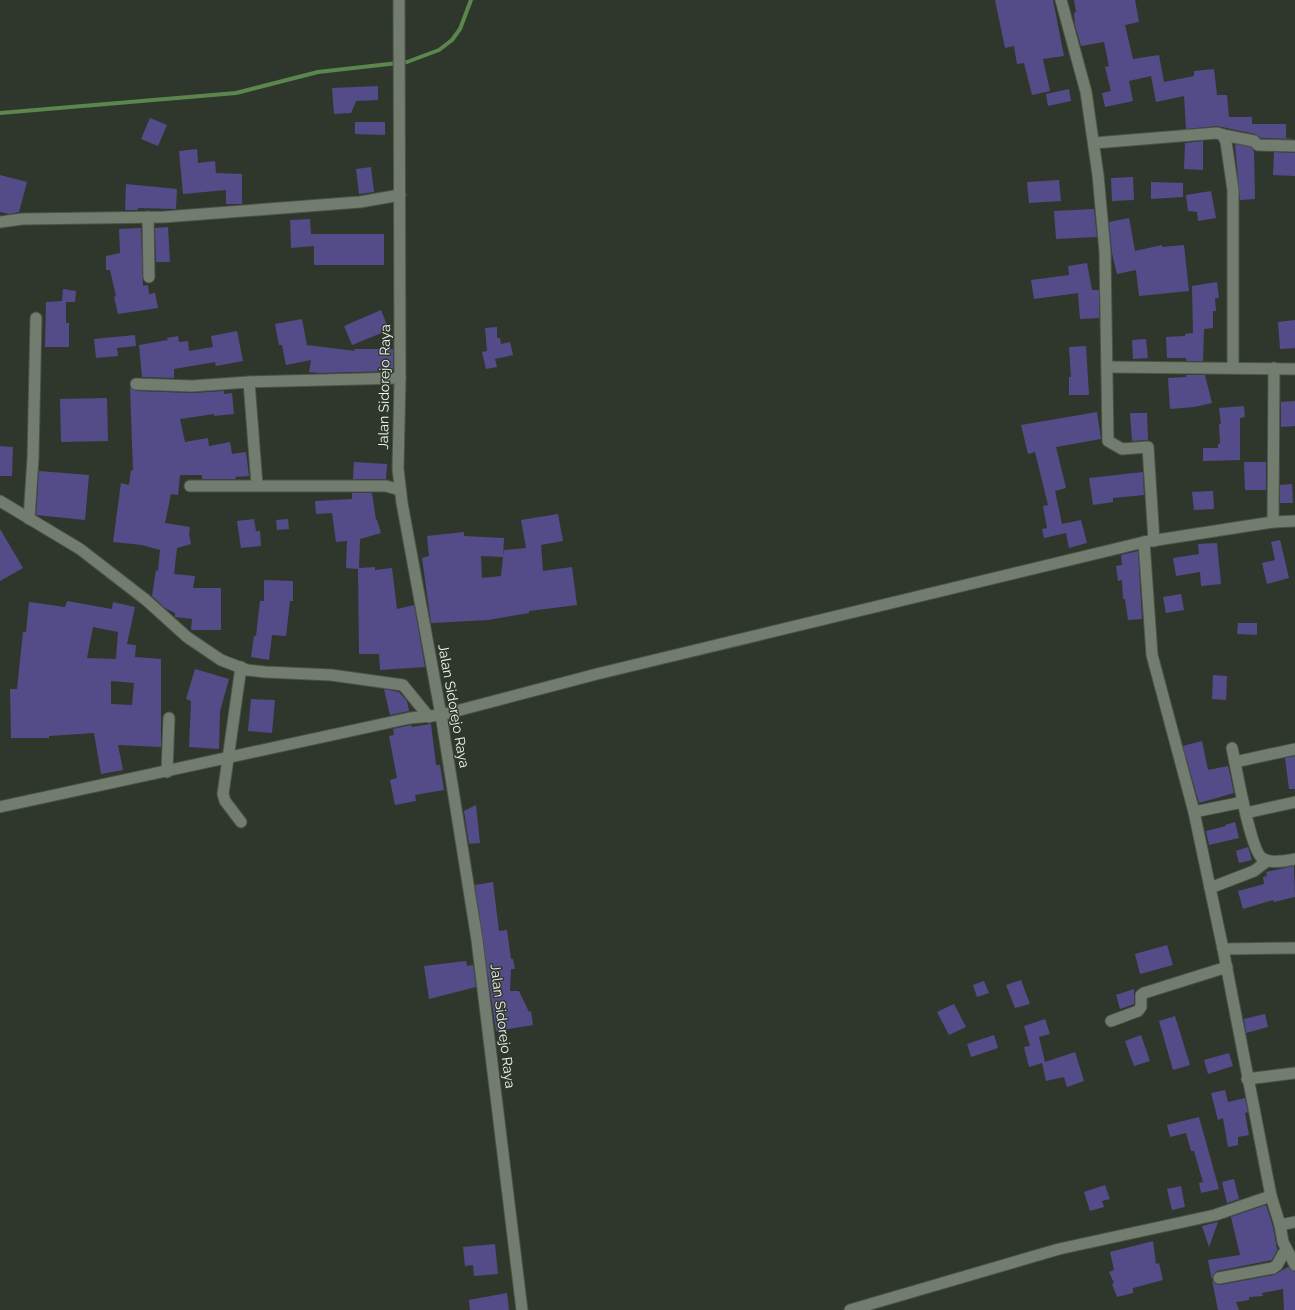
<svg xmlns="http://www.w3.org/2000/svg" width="1295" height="1310" font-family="Raleway,sans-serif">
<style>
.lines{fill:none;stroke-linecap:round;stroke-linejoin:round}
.stream{stroke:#5b864d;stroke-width:4}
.building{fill:#544c88;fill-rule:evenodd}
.minor-casing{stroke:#4b5348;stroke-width:13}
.minor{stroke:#737d6f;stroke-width:11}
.labels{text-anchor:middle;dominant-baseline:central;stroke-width:3;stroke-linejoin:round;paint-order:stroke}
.street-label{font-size:14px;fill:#f0f6ee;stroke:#2f372c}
</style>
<rect width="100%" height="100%" fill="#2f372c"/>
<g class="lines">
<polyline class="stream" points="0,113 236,93 318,72 407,62 439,50 452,40 460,29 471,0"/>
</g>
<g class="building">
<polygon points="995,0 1053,0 1064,56 1043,59 1050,91 1032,95 1024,63 1017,64 1014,46 1005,48"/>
<polygon points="1074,0 1135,0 1139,22 1125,25 1133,59 1159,55 1164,82 1194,76 1194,71 1214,69 1217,95 1227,95 1229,117 1252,117 1252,124 1286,124 1286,138 1293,139 1261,138 1255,134 1217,126 1186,129 1184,96 1156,102 1151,76 1129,81 1133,101 1105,107 1102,93 1111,91 1105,67 1109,66 1104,42 1081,46 1075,25 1074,13 1076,12"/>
<polygon points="378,86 378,100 356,101 351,113 334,114 332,88"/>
<polygon points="1069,89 1071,101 1048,106 1046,94"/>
<polygon points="150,118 167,125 158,146 141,139"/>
<polygon points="355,122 385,122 385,135 355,134"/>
<polygon points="1203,141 1203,170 1184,169 1185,143"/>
<polygon points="1235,144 1251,147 1254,151 1255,199 1240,200"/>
<polygon points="197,149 198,163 215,161 216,173 242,174 242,204 226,204 226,190 183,194 179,151"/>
<polygon points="1274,152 1295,153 1295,176 1273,175"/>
<polygon points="371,167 374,192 359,194 356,169"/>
<polygon points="0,175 27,182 19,212 9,214 0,212"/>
<polygon points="1133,177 1134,200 1112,201 1111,178"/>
<polygon points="1059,180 1061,201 1029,203 1027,182"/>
<polygon points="1151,182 1183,183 1183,197 1151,199"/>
<polygon points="126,184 177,189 176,209 138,208 138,210 125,210"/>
<polygon points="1211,191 1216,218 1198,221 1197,212 1188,211 1186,195"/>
<polygon points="1094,209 1097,237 1056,239 1054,211"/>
<polygon points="1129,218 1135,251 1162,245 1162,247 1184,245 1189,291 1139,296 1136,270 1117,274 1112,253 1109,222"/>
<polygon points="310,219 311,234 384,234 384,265 314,265 314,246 291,248 290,220"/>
<polygon points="168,227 170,262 156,262 155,228"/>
<polygon points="141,228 143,286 148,285 149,294 155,293 158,308 118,314 114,297 116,296 110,270 106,270 106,256 120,253 119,229"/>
<polygon points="1087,263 1092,290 1099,290 1099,318 1080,319 1078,293 1034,299 1031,280 1069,275 1068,266"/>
<polygon points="1217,282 1219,298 1215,298 1216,311 1213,311 1213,328 1204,329 1203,361 1186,361 1186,358 1167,358 1166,337 1185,336 1185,334 1193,333 1192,286"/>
<polygon points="63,289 76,291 75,302 66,302 66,323 69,323 69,347 45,347 46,302 62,301"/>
<polygon points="381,310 389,330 352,345 344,326"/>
<polygon points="302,319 307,345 355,351 354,349 393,349 393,371 319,373 309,372 311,360 286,365 282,345 279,345 275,324"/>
<polygon points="1295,320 1295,348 1280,349 1278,322"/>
<polygon points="497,327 497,338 500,338 501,344 510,342 513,355 495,359 497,367 486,369 482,352 487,351 485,328"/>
<polygon points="237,331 243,361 216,366 215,362 174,369 174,378 142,377 139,345 168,340 167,338 178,336 179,342 188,341 189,351 213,347 211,336"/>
<polygon points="135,335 136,346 117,348 118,356 96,358 94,339"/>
<polygon points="1146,339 1148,358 1133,359 1132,340"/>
<polygon points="1086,346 1089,395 1069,395 1069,377 1071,377 1069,347"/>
<polygon points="1186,375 1205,375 1212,403 1194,407 1170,409 1168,378 1186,377"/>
<polygon points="130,387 136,391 192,393 224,391 224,394 232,393 234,414 214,416 214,414 180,419 185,442 208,438 209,446 230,442 232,454 246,452 249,476 235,477 236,479 202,479 202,475 180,475 178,495 171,494 165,523 190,527 189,534 191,544 177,548 174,574 195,576 193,588 221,588 221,630 191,630 192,619 175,617 175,613 165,608 152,596 156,570 158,571 160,550 142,545 113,542 121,483 129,485 131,470 133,471"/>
<polygon points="107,398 108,441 61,442 60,399"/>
<polygon points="1295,401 1295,426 1281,427 1281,402"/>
<polygon points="1244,406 1245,417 1240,418 1240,460 1203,461 1203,448 1218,448 1218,444 1220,444 1219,424 1221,424 1219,408"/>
<polygon points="1097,412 1101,439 1056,447 1066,488 1055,491 1062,524 1081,520 1087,543 1069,548 1066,533 1044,538 1042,529 1047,528 1043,506 1048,505 1035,452 1028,454 1021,425"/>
<polygon points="1130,413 1147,413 1148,440 1132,441"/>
<polygon points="0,446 13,447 12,476 0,476"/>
<polygon points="354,462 387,464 386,479 353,479"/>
<polygon points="1244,462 1266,462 1266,490 1245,490"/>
<polygon points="39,471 89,475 85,520 36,515"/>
<polygon points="1143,472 1144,495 1113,498 1113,502 1093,505 1089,478"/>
<polygon points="1292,484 1293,503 1280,503 1280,485"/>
<polygon points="1213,491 1214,509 1194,510 1192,492"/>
<polygon points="352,493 372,493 376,520 377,520 381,533 360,539 359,568 375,567 375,570 392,568 397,609 414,605 425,667 380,670 379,654 359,654 358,569 346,568 347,541 336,542 332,513 316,514 315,501 352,499"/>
<path d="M558,514l5,27 -22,4 2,26 29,-4 5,38 -48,6v2l-41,7 -57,3 -9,-65 7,-2 -2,-20 37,-4v4l40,2 -1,19 1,-7 22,-2 -5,-28zM481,556l22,1 -2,19 -19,2z"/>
<polygon points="254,519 256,531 260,531 261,546 241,548 237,521"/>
<polygon points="288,519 289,529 277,530 276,520"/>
<polygon points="0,529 23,568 0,581"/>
<polygon points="1280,540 1289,578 1267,584 1262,563 1275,560 1271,542"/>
<polygon points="1217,543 1221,584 1201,586 1200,572 1176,576 1173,558 1199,554 1198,544"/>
<polygon points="1138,551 1142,619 1128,620 1125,599 1123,599 1122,580 1118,581 1116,566 1122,565 1121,555"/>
<polygon points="264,580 293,581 293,601 290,601 286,636 272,635 269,660 251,657 254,636 256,636 260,601 264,601"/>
<polygon points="1181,594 1184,610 1166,613 1163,597"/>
<path d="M67,601l45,8 1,-7 22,5 -8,37 9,1 -1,12 26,2v88l-43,-2 5,25 -22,4 -7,-41 -45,3v2h-38l-1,-49h7l6,-57h3l3,-30 36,5zM93,627l25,5 -2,27 -29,-1zM111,681l23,2 -2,22 -21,-1z"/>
<polygon points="1238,623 1257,623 1257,635 1237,634"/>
<polygon points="195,669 229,679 220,711 219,749 189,747 191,701 186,699"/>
<polygon points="1213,675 1227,676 1226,700 1212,699"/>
<polygon points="384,689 399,692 407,701 409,711 390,715"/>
<polygon points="251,699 275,700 272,733 248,731"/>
<polygon points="431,724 436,765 440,765 444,790 415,795 416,801 395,805 390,780 397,778 389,736 394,735 393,729 411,725 412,727"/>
<polygon points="1202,741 1208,770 1228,766 1234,793 1199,803 1183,746"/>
<polygon points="1295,756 1295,789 1289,789 1285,758"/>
<polygon points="476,805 480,843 469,844 464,811"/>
<polygon points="1235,822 1239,838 1209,845 1206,831 1226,826 1225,825"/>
<polygon points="1248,847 1252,860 1239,863 1236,851"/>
<polygon points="1294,866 1295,897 1274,902 1273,900 1243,909 1238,891 1264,884 1263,877 1267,876 1266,872"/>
<polygon points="493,882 499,931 507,930 511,959 513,959 515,969 511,969 510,991 519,991 529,1012 531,1011 533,1025 496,1031 475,885"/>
<polygon points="1167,945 1173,965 1140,974 1135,954"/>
<polygon points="466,961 467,966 473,965 476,987 429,999 424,966"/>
<polygon points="1021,980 1030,1004 1015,1008 1006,985"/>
<polygon points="984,981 989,993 977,997 973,985"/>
<polygon points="1134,989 1134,1004 1120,1009 1116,995"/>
<polygon points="954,1004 966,1027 949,1035 937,1012"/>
<polygon points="1265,1014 1268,1027 1246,1033 1244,1019"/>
<polygon points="1175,1016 1190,1065 1173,1070 1159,1021"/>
<polygon points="1045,1019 1050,1034 1039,1037 1045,1062 1075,1052 1084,1081 1067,1087 1064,1077 1046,1081 1042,1063 1029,1067 1024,1047 1030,1046 1024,1026"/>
<polygon points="994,1035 998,1048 971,1057 967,1044"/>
<polygon points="1141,1035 1150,1061 1134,1066 1125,1041"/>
<polygon points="1229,1053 1233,1066 1208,1074 1204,1060"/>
<polygon points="1225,1090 1228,1102 1245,1098 1248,1112 1245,1113 1249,1135 1238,1137 1238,1145 1228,1147 1223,1118 1218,1120 1211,1093"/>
<polygon points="1199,1117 1219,1189 1201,1193 1199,1183 1203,1182 1194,1151 1191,1151 1186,1133 1170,1137 1167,1125"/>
<polygon points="1234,1179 1239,1199 1227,1203 1222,1182"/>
<polygon points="1105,1185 1110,1199 1102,1201 1104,1207 1090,1211 1084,1192"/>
<polygon points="1181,1186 1185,1207 1172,1210 1167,1189"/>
<polygon points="1266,1205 1273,1227 1277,1249 1278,1249 1272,1260 1217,1271 1213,1275 1212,1280 1216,1284 1220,1285 1274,1275 1288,1267 1295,1272 1295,1310 1284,1310 1283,1289 1262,1293 1263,1296 1249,1297 1249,1300 1236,1302 1239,1310 1218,1310 1208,1260 1240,1255 1231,1217"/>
<polygon points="1218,1222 1209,1247 1202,1226"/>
<polygon points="1153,1241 1156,1264 1159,1263 1163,1280 1133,1288 1133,1293 1117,1297 1112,1284 1114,1283 1109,1272 1114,1270 1110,1252"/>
<polygon points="495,1244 498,1274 474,1276 473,1265 465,1266 463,1247"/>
<polygon points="507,1293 509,1310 470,1310 469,1300"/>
</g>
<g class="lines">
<defs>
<g id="minor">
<polyline points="399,0 400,378 398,469 402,503 441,715 477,940 522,1310"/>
<polyline points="1061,0 1086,92 1098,175 1105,252 1108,441 1122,449 1148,447 1154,541"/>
<polyline points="1223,135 1254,141 1258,145 1295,146"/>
<polyline points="1094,143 1217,133 1223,135 1226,142 1233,190 1233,367"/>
<polyline points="148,217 149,277"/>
<polyline points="0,222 22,219 164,217 360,202 400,195"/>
<polyline points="1107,367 1295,369"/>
<polyline points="249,382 257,485"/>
<polyline points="136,384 192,386 249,382 400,378"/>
<polyline points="190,486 386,486 400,490"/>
<polyline points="0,501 80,549 146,600 187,637 221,660 247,670 265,672 331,675 403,685 429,717"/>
<polyline points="29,519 33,458 36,318"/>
<polyline points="1273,522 1274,368"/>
<polyline points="241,667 223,794 225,801 241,822"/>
<path d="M1232,748c4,18 18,101 30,110 8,6 23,3 33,1"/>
<polyline points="1235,762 1295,749"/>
<polyline points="167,772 169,718"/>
<polyline points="0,807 410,718 441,715 597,674 1144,542 1273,522 1295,521"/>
<polyline points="1194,812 1243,802"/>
<polyline points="1246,813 1295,802"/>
<polyline points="1210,888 1254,871 1267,861"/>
<polyline points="1223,949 1295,948"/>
<polyline points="1111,1021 1138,1011 1141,1007 1141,995 1144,993 1227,967"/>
<polyline points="1247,1079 1295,1073"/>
<polyline points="1271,1196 1280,1225 1283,1242 1295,1265"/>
<polyline points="1280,1225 1295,1222"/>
<polyline points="1219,1278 1273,1268 1277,1265 1286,1249"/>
<polyline points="850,1310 1059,1249 1215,1215 1271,1196 1223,949 1194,812 1152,655 1144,542"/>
</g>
</defs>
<use href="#minor" class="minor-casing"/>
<use href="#minor" class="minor"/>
</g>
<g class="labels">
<g class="street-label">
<text transform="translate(384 387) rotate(-89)">Jalan Sidorejo Raya</text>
<text transform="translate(454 706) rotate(80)">Jalan Sidorejo Raya</text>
<text transform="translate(503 1026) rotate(83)">Jalan Sidorejo Raya</text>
</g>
</g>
</svg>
